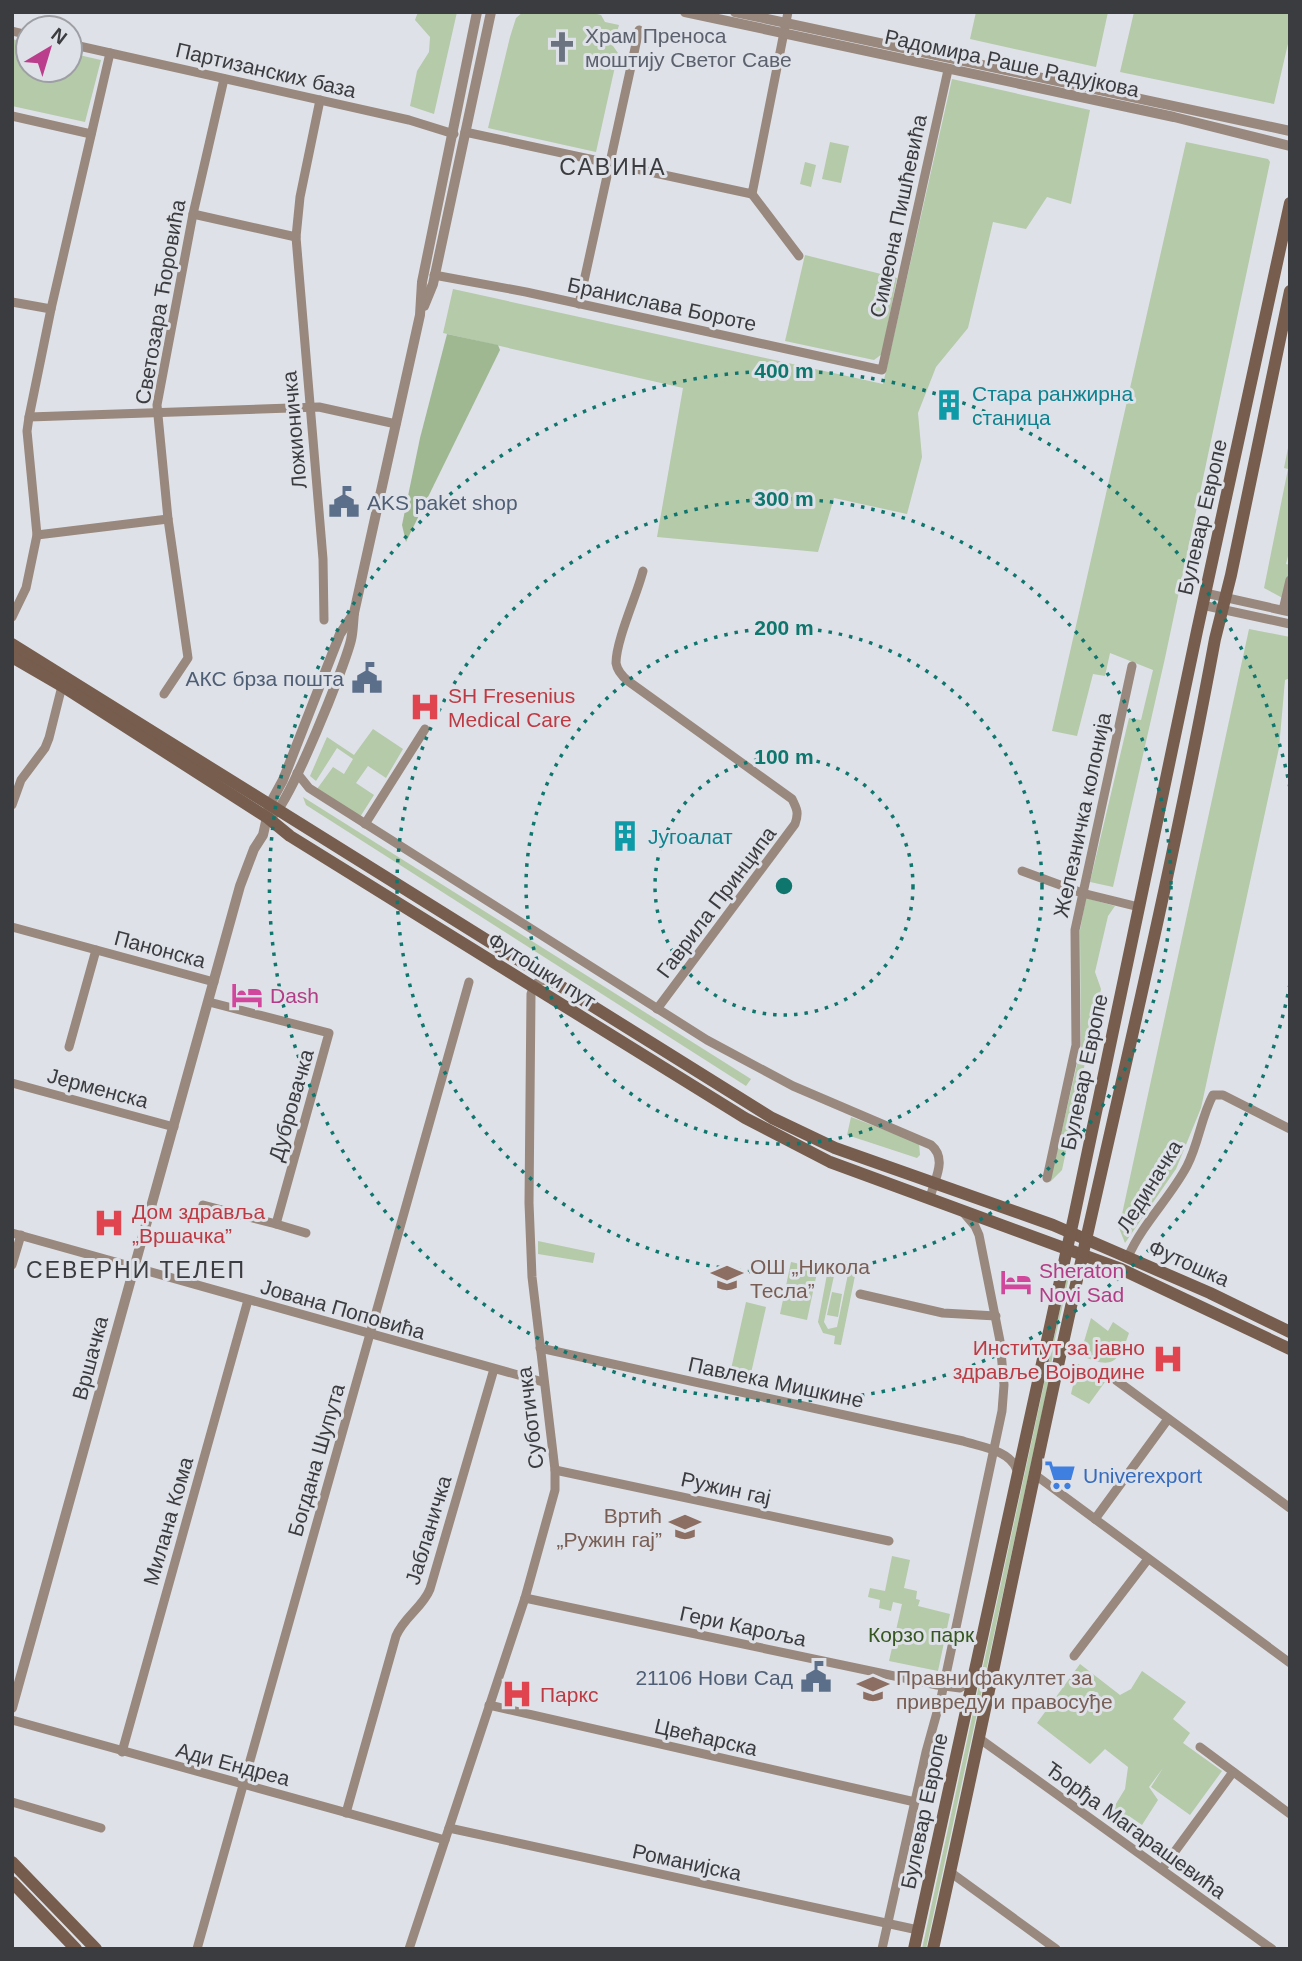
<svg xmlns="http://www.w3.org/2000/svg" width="1302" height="1961" font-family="Arial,sans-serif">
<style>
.green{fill:#b4caa9;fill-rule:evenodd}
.forest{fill:#9fb892}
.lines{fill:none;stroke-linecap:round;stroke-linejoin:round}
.minor{stroke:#99887d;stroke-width:9}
.tertiary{stroke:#99887d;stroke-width:10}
.secondary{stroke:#765d4d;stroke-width:12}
.ring{fill:none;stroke:#0f766e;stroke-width:3.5;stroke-dasharray:3.5 7}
.labels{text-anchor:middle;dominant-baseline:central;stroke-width:6;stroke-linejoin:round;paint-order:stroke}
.worship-label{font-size:21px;fill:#5b616d;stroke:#dfe1e8;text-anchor:start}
.street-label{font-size:21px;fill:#3b3c3f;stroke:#dfe1e8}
.culture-label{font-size:21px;fill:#0d838f;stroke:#dfe1e8;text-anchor:start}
.service-label{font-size:21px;fill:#4e5e75;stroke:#dfe1e8;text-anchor:end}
.health-label{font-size:21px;fill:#be3a42;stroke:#dfe1e8;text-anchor:start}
.hotel-label{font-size:21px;fill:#b23c85;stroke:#dfe1e8;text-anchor:start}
.education-label{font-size:21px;fill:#785e54;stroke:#dfe1e8;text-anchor:start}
.shop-label{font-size:21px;fill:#366cbe;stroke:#dfe1e8;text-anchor:start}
.park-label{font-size:21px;fill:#365721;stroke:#dfe1e8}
.neighbourhood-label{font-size:23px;letter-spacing:2px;fill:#3b3c3f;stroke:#dfe1e8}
.centre{fill:#0f766e;stroke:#dfe1e8;stroke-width:3.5}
.ring-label{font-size:21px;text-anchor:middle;font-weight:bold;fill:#0f766e;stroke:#dfe1e8;stroke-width:6;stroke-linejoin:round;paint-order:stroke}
</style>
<rect width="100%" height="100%" fill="#dfe1e8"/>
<g class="green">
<polygon points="418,12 457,12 434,114 410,106 417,71 429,52 430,37 415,20"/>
<polygon points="523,12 589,12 601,15 605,22 619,25 613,46 618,53 596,152 488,128 510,37 516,18"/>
<polygon points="976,12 1108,12 1096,67 970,39"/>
<polygon points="1134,12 1290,12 1290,35 1274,104 1120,72"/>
<polygon points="12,39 28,43 28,70 70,70 70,53 101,60 85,122 12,106"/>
<polygon points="952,79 1090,110 1071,204 1047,197 1026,229 993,222 968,328 936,367 918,413 922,457 907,514 834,498 818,552 657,537 683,388 443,333 453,289 883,384"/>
<polygon points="830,142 849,146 841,183 822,179"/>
<polygon points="1186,142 1268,159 1270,162 1165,658 1113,887 1090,882 1129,718 1141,720 1153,670 1110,653 1105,676 1093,674 1077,736 1052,731"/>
<polygon points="805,162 816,165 811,187 800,184"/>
<polygon points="805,255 897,278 882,354 874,360 785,341"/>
<polygon points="1288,448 1290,548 1286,564 1290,565 1290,602 1264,588 1288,469 1284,468"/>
<polygon points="1249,629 1290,637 1290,678 1285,680 1279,748 1201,1108 1176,1169 1125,1243 1119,1228"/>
<polygon points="373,729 403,749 386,778 368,766 356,783 374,795 360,817 317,789 333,767 344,774 353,759 337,748 316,781 310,776 327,737 354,755"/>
<polygon points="303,797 751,1079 746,1086 306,805"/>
<polygon points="1086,898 1115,906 1108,916 1095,972 1101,989 1062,1170 1050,1182 1081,1047 1080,930"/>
<polygon points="851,1117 919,1143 920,1155 917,1158 847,1135"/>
<polygon points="538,1241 595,1253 593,1263 538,1254"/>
<path d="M840,1260l10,3 2,-3 6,1 -17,84 -7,-1 1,-8 -12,-3 -5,-11 10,-53 5,-6zM838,1267l9,2 1,5 -11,53 -9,2 -4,-7 11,-51z"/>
<polygon points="791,1262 818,1268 807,1320 780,1314"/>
<polygon points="1069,1268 1071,1268 1055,1339 1049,1380 926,1949 922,1949"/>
<polygon points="832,1292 842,1294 838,1317 827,1315"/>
<polygon points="746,1302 766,1307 749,1382 729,1378"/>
<path d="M1091,1318l17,13 5,-9 16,11c-11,32 -18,36 -49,22z"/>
<polygon points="1078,1364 1105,1382 1089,1404 1071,1394"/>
<polygon points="892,1556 910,1560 904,1588 917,1591 916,1599 920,1600 918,1606 950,1614 938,1671 889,1661 902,1604 893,1602 891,1611 879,1608 880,1600 868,1597 870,1588 885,1591"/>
<polygon points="1080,1664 1120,1695 1131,1689 1142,1671 1186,1702 1173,1719 1190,1733 1183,1743 1222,1771 1190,1815 1151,1787 1163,1768 1149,1787 1158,1800 1142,1825 1129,1816 1118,1829 1106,1820 1125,1789 1128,1767 1105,1749 1090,1764 1037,1723"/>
</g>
<polygon class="forest" points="447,334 498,345 500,350 406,542 402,525 420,438"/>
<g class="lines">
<g class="minor">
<polyline points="12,31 28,35"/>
<polyline points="70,44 409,120 454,134"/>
<polyline points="320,100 300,197 296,237 323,559 324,620"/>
<polyline points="12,116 91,134"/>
<polyline points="465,132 752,194 788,12"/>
<polyline points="752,194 799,256"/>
<polyline points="193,214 296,237"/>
<polyline points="434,275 526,292 882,370 948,70"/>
<polyline points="12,302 51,309"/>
<polyline points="579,304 639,30"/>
<polyline points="29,417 319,407 396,424"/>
<polyline points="37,535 168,519"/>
<path d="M643,571c-6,24 -27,69 -27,92 1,7 6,13 12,18l164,118c5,10 7,14 3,25l-138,185"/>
<polyline points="1205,593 1290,612"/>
<polyline points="1202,605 1290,624"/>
<polyline points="1283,610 1290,580"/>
<polyline points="12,617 26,588 37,535 27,431 29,417 51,309 110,53"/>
<polyline points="164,694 188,658 168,519 157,405 193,214 224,79"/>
<path d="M297,773l12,15 11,7 387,245 86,46 138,59c17,14 3,35 -1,53"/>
<polyline points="12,805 21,780 45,748 49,738 62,686"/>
<polyline points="365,824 425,729"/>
<polyline points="1022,871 1082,893 1139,907"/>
<polyline points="12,927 214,982"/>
<polyline points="69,1047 96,950"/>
<polyline points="12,1083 174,1127"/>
<polyline points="1047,1178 1076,1045 1075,930 1132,666"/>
<polyline points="203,1205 276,1224 329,1033 209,1002"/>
<polyline points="276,1224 306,1233"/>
<polyline points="12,1233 543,1382"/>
<path d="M1128,1257c15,-34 42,-59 59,-91 12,-23 14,-49 26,-71h10l67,34"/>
<polyline points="12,1265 21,1235"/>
<polyline points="860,1294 943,1313 996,1316"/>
<path d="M540,1348l423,93c18,6 47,9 54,29"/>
<polyline points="1109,1375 1290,1508"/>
<polyline points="555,1470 889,1541"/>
<polyline points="1034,1474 1290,1663"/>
<polyline points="1095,1519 1168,1419"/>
<polyline points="525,1598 937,1685 960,1688 972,1679"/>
<polyline points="1074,1656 1148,1559"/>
<polyline points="489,1705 915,1802"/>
<polyline points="12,1720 445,1840"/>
<polyline points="980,1739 1272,1949"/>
<polyline points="1200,1747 1290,1814"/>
<polyline points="122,1752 248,1300"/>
<polyline points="12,1802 101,1828"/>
<path d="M346,1813l50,-177c8,-19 27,-29 34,-47l64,-220"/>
<polyline points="449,1828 918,1930"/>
<polyline points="1162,1869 1233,1772"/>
<polyline points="950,1872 1056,1949"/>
<polyline points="197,1949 469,982"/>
<path d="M409,1949l116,-351 30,-108v-20l-23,-193 -3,-74 2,-209c3,-10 7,-15 18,-13"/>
<polyline points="882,1949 926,1752 941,1698 1002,1411 1004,1385 1000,1341 979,1235 975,1226 963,1212"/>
</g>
<g class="tertiary">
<polyline points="685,12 1174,117 1290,146"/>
<polyline points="735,12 1290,131"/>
<polyline points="424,306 433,284 491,12"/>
<path d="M273,815c17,-13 72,-149 78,-175 2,-8 2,-18 3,-27l66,-298 2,-33 55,-270"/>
<polyline points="12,1708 240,886 254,849 263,835 270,804 283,780 340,634 354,613"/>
</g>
<g class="secondary">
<polyline points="12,644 772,1118 835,1148 1053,1225 1210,1293 1290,1332"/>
<polyline points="12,657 62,686 268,818 290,836 745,1118 830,1162 1121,1269 1290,1349"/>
<polyline points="12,1862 96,1949"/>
<polyline points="12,1882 76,1949"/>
<polyline points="914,1949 1074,1217 1197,631 1290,203"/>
<path d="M933,1949c51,-226 95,-453 146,-678 47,-210 97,-420 136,-632l16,-64 59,-284"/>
</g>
</g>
<g class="ring">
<circle cx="784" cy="886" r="129"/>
<circle cx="784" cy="886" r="258"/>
<circle cx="784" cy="886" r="387"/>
<path d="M1290 984A515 515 0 1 1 1290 788"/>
</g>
<defs>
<symbol id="church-bare" viewBox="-9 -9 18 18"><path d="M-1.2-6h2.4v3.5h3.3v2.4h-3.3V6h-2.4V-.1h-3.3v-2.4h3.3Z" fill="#6b7280" stroke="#dfe1e8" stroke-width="2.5" paint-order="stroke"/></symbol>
<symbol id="building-bare" viewBox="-9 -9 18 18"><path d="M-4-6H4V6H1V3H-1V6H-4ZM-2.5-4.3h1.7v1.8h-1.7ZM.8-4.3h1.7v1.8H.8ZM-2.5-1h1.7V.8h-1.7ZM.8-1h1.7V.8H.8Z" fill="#0f9aa8" stroke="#dfe1e8" stroke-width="2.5" paint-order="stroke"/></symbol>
<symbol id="civic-bare" viewBox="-9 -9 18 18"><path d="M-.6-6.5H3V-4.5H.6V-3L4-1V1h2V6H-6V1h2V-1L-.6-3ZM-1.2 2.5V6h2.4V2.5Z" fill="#5c6f8a" stroke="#dfe1e8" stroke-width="2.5" paint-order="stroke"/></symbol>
<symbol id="hospital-bare" viewBox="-9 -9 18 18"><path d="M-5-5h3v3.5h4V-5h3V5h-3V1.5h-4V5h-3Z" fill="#e0444e" stroke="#dfe1e8" stroke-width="2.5" paint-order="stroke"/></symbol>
<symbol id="hotel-bare" viewBox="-9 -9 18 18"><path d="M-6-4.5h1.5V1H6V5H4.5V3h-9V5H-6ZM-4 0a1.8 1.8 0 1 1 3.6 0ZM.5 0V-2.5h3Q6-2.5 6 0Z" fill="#d1479c" stroke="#dfe1e8" stroke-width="2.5" paint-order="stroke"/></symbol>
<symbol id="school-bare" viewBox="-9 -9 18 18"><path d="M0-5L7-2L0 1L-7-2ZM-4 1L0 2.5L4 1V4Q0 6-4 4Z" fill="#8d6e63" stroke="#dfe1e8" stroke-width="2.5" paint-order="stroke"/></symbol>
<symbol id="supermarket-bare" viewBox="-9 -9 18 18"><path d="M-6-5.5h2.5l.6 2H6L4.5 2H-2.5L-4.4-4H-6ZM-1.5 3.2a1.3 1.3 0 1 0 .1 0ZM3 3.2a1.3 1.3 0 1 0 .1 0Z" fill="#3f7fe0" stroke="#dfe1e8" stroke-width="2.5" paint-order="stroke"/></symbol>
<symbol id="university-bare" viewBox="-9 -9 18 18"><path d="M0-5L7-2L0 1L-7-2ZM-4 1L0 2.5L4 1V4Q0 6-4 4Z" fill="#8d6e63" stroke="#dfe1e8" stroke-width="2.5" paint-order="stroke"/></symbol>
</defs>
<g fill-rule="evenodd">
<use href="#church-bare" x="540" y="25" width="44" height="44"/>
<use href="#building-bare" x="927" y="383" width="44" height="44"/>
<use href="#civic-bare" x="322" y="480" width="44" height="44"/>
<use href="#civic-bare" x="345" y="656" width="44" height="44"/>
<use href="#hospital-bare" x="403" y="685" width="44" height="44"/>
<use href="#building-bare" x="603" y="814" width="44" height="44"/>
<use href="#hotel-bare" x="225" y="973" width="44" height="44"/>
<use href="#hospital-bare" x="87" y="1201" width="44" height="44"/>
<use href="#school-bare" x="705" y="1256" width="44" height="44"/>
<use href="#hotel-bare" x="994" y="1260" width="44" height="44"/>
<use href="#hospital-bare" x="1146" y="1337" width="44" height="44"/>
<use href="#supermarket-bare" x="1038" y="1453" width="44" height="44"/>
<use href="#school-bare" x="663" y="1505" width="44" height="44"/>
<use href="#civic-bare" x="794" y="1655" width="44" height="44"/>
<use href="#university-bare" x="851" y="1667" width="44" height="44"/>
<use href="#hospital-bare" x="495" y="1672" width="44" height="44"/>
</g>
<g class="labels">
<g class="worship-label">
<text x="585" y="35">Храм Преноса<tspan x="585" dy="24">моштију Светог Саве</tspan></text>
</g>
<g class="street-label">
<text transform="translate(1012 63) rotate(12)">Радомира Раше Радујкова</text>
<text transform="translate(266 70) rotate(13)">Партизанских база</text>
<text transform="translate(898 216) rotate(-78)">Симеона Пишћевића</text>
<text transform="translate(160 302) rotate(-80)">Светозара Ћоровића</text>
<text transform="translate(662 304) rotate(12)">Бранислава Бороте</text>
<text transform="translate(294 430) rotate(-95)">Ложионичка</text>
<text transform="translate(1202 517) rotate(-77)">Булевар Европе</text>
<text transform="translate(1082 815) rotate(-78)">Железничка колонија</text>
<text transform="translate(716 902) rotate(-53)">Гаврила Принципа</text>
<text transform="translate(160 949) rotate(15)">Панонска</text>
<text transform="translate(542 970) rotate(32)">Футошки пут</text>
<text transform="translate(1084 1072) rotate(-78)">Булевар Европе</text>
<text transform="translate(98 1088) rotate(15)">Јерменска</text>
<text transform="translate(291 1105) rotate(-74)">Дубровачка</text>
<text transform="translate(1149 1186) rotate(-58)">Лединачка</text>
<text transform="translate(1189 1263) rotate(24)">Футошка</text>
<text transform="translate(343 1309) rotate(16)">Јована Поповића</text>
<text transform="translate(90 1358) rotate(-75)">Вршачка</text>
<text transform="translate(776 1382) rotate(12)">Павлека Мишкине</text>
<text transform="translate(530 1418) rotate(-97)">Суботичка</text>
<text transform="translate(316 1460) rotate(-74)">Богдана Шупута</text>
<text transform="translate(726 1488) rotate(12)">Ружин гај</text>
<text transform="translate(168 1521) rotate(-74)">Милана Кома</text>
<text transform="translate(428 1530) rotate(-73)">Јабланичка</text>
<text transform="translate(743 1626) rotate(12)">Гери Кароља</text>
<text transform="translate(706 1737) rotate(13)">Цвећарска</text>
<text transform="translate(233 1764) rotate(15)">Ади Ендреа</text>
<text transform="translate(924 1811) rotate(-78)">Булевар Европе</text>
<text transform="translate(1136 1830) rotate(36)">Ђорђа Магарашевића</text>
<text transform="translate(687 1862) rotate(12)">Романијска</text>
</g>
<g class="culture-label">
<text x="972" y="393">Стара ранжирна<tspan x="972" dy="24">станица</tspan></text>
<text x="648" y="836">Југоалат</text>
</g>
<g class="service-label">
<text x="367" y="502" text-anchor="start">AKS paket shop</text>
<text x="344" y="678">АКС брза пошта</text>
<text x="793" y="1677">21106 Нови Сад</text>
</g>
<g class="health-label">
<text x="448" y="695">SH Fresenius<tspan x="448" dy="24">Medical Care</tspan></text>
<text x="132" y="1211">Дом здравља<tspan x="132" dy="24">„Вршачка”</tspan></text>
<text x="1145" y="1347" text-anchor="end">Институт за јавно<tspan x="1145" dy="24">здравље Војводине</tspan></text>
<text x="540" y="1694">Паркс</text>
</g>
<g class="hotel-label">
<text x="270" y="995">Dash</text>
<text x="1039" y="1270">Sheraton<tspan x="1039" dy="24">Novi Sad</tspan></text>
</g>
<g class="education-label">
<text x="750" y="1266">ОШ „Никола<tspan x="750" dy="24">Тесла”</tspan></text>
<text x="662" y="1515" text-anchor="end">Вртић<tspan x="662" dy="24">„Ружин гај”</tspan></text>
<text x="896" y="1677">Правни факултет за<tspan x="896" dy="24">привреду и правосуђе</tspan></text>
</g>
<g class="shop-label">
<text x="1083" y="1475">Univerexport</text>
</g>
<g class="park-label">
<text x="921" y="1634">Корзо парк</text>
</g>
<g class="neighbourhood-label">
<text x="613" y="167">САВИНА</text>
<text x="136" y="1270">СЕВЕРНИ ТЕЛЕП</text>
</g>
</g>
<circle cx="784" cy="886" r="10" class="centre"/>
<g class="ring-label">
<text x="784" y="378">400 m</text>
<text x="784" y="506">300 m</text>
<text x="784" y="635">200 m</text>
<text x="784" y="764">100 m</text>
</g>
<rect width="1302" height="1961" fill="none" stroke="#3b3c3f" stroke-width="28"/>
<g transform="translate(49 49) rotate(38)"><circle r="33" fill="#dfe1e8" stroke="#9d9fa4" stroke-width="2"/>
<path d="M0-5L12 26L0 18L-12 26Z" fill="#bb3e8d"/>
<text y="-10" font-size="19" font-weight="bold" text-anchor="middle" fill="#3b3c3f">N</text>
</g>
</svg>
